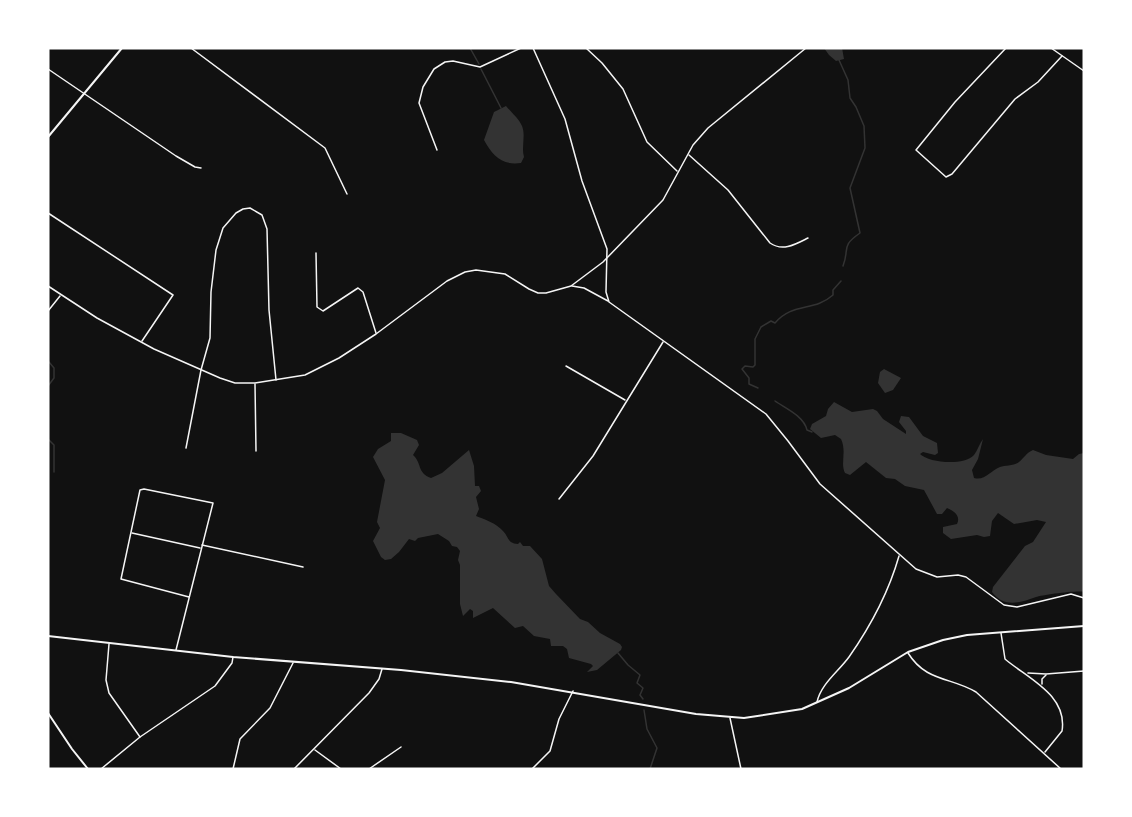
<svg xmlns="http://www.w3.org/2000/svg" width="1132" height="817" font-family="Cabin,sans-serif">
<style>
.water{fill:#333}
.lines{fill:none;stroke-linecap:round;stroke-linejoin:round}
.stream{stroke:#333;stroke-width:1.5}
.minor{stroke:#f5f5f5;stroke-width:1.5}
.tertiary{stroke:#f5f5f5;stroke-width:1.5}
.secondary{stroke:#f5f5f5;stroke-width:2}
.primary{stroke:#f5f5f5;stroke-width:2}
</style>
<rect width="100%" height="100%" fill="#111"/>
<g class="water">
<polygon points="824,48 842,48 844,59 836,61 829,55"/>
<path d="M506,106c5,6 13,13 16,20 4,10 -1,21 2,31l-3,6c-19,3 -29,-8 -37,-23l10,-28z"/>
<polygon points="884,369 901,378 893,390 885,393 878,383 880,372"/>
<path d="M834,402l18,10 21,-3 4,2 6,8 23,15v-3l-7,-9 2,-6 8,1 14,19 14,7 1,10 -3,2 -12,-3 -3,2c9,9 44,12 54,1 4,-5 5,-11 9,-16l-5,20 -6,11 2,8c11,3 16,-7 26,-11 5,-2 14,-1 19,-5 5,-4 7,-9 14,-12l13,5 27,4 6,-5 5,-1v139c-6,-2 -42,3 -48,5 -16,6 -32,11 -44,-5l1,-5 32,-41 8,-4 13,-20 -9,-2 -23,4 -16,-11 -6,8 -2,15 -6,1 -7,-2 -26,4 -8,-6v-6l14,-3c4,-8 -3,-13 -10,-16l-5,6h-5l-13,-24 -19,-4 -10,-7 -9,-1 -20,-16 -16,13 -5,-2c-5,-10 2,-21 -4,-34l-6,-4 -14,3 -11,-9 2,-5 14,-8 2,-7z"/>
<path d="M391,433h10l16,7 2,5 -6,10c9,8 4,18 18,23l11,-5 27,-23 5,16 1,20h4l2,5 -5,6 3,12 -3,7c8,3 20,7 27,15 6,6 4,12 15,13l2,-2 3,4h7l12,13 7,27 7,8 24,25 8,3 12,11 20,11 2,3 -1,3 -24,20 -10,2 6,-6 -2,-2 -22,-6 -2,-9 -4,-3h-12l-1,-7 -16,-3 -11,-10 -8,2 -22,-20 -20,10v-7l-3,-2 -7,7 -3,-12v-39l-2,-5 2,-9 -3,-4 -5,-1 -3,-5 -11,-7 -20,4 -3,3 -6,-2 -10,13 -8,7 -6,1 -4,-3 -8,-16 7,-13 -3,-6 8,-42 -12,-23 5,-8 13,-8z"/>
</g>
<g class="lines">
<g class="stream">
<polyline points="470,48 479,64"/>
<path d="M839,60l9,20 2,18 6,9 8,19 1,22 -15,40 10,45c-20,14 -10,15 -17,33"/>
<polyline points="481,69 501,108"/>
<polyline points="48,386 54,378 54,368 49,362"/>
<path d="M758,388l-9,-4v-6l-7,-9 3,-3 8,1 2,-2v-26l6,-12 10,-6 4,2c18,-21 39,-11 58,-28v-5l8,-9"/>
<path d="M775,401c10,7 29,15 32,29l5,2"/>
<polyline points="48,439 54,445 54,472"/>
<polyline points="618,653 628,665 640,675 637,683 643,688 640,695 643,699"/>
<polyline points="644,710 647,729 657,748 650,769"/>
</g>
<g class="minor">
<polyline points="191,48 325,148 347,194"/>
<polyline points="586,48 602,63 623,89 647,142 677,171"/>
<polyline points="1006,48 955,102 916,150 946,177 952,174 1015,99 1038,82 1062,56"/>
<polyline points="1051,48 1084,71"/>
<polyline points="48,69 176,156 195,167 201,168"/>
<polyline points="437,150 419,103 423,87 434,69 445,62 453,61 480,67 521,48"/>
<path d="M689,155l39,35 42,53c13,9 26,1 38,-5"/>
<polyline points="48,213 173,295 142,341"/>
<polyline points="316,253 317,307 323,311 358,288 363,292 376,333"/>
<polyline points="48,286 97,318 154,349 220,378 235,383 255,383 305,375 339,358 376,334 447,281 465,272 476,270 505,274 529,289 538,293 546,293 571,286 603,262 663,200 693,145 708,128 806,48"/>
<polyline points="572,286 584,288 608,301"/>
<polyline points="48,311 60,296"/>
<polyline points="566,366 625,400"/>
<polyline points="255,384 256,451"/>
<polyline points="186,448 201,370 210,338 211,292 216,250 223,228 236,213 243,209 250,208 262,215 267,229 269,310 276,380"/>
<polyline points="559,499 593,456 663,342"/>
<polyline points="132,533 200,548"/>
<polyline points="202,545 303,567"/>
<path d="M1001,633l4,26c22,19 63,36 57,72l-17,21"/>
<polyline points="109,644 106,680 109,693 140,737"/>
<polyline points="176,650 213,503 144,489 140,490 121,579 189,597"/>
<path d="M908,653c18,29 43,24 68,39l85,77"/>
<polyline points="1028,673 1046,674 1084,671"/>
<polyline points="1042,684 1042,679 1046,675"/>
<path d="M817,702c4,-18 21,-30 32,-45 21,-30 40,-66 50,-101"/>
<polyline points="730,718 741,769"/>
<polyline points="315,750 341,769"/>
<polyline points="101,769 140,737 215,686 232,663 233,657"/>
<polyline points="233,769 240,739 270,708 293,663"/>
<polyline points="294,769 369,693 379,679 382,669"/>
<polyline points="369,769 401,747"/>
<polyline points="532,769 550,751 559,719 573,691"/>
</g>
<polyline class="tertiary" points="533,48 565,119 582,181 607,249 606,292 609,302 766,414 788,441 820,484 916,569 937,577 958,575 966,577 1004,605 1017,607 1071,594 1084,598"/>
<g class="secondary">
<polyline points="48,137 122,48"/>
<polyline points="48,713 72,749 88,769"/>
</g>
<polyline class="primary" points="48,636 233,657 401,670 511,682 696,714 744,718 802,709 849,688 908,652 943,640 967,635 1084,626"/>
</g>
<rect width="1132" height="817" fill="none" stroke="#ffffff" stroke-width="99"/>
</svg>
